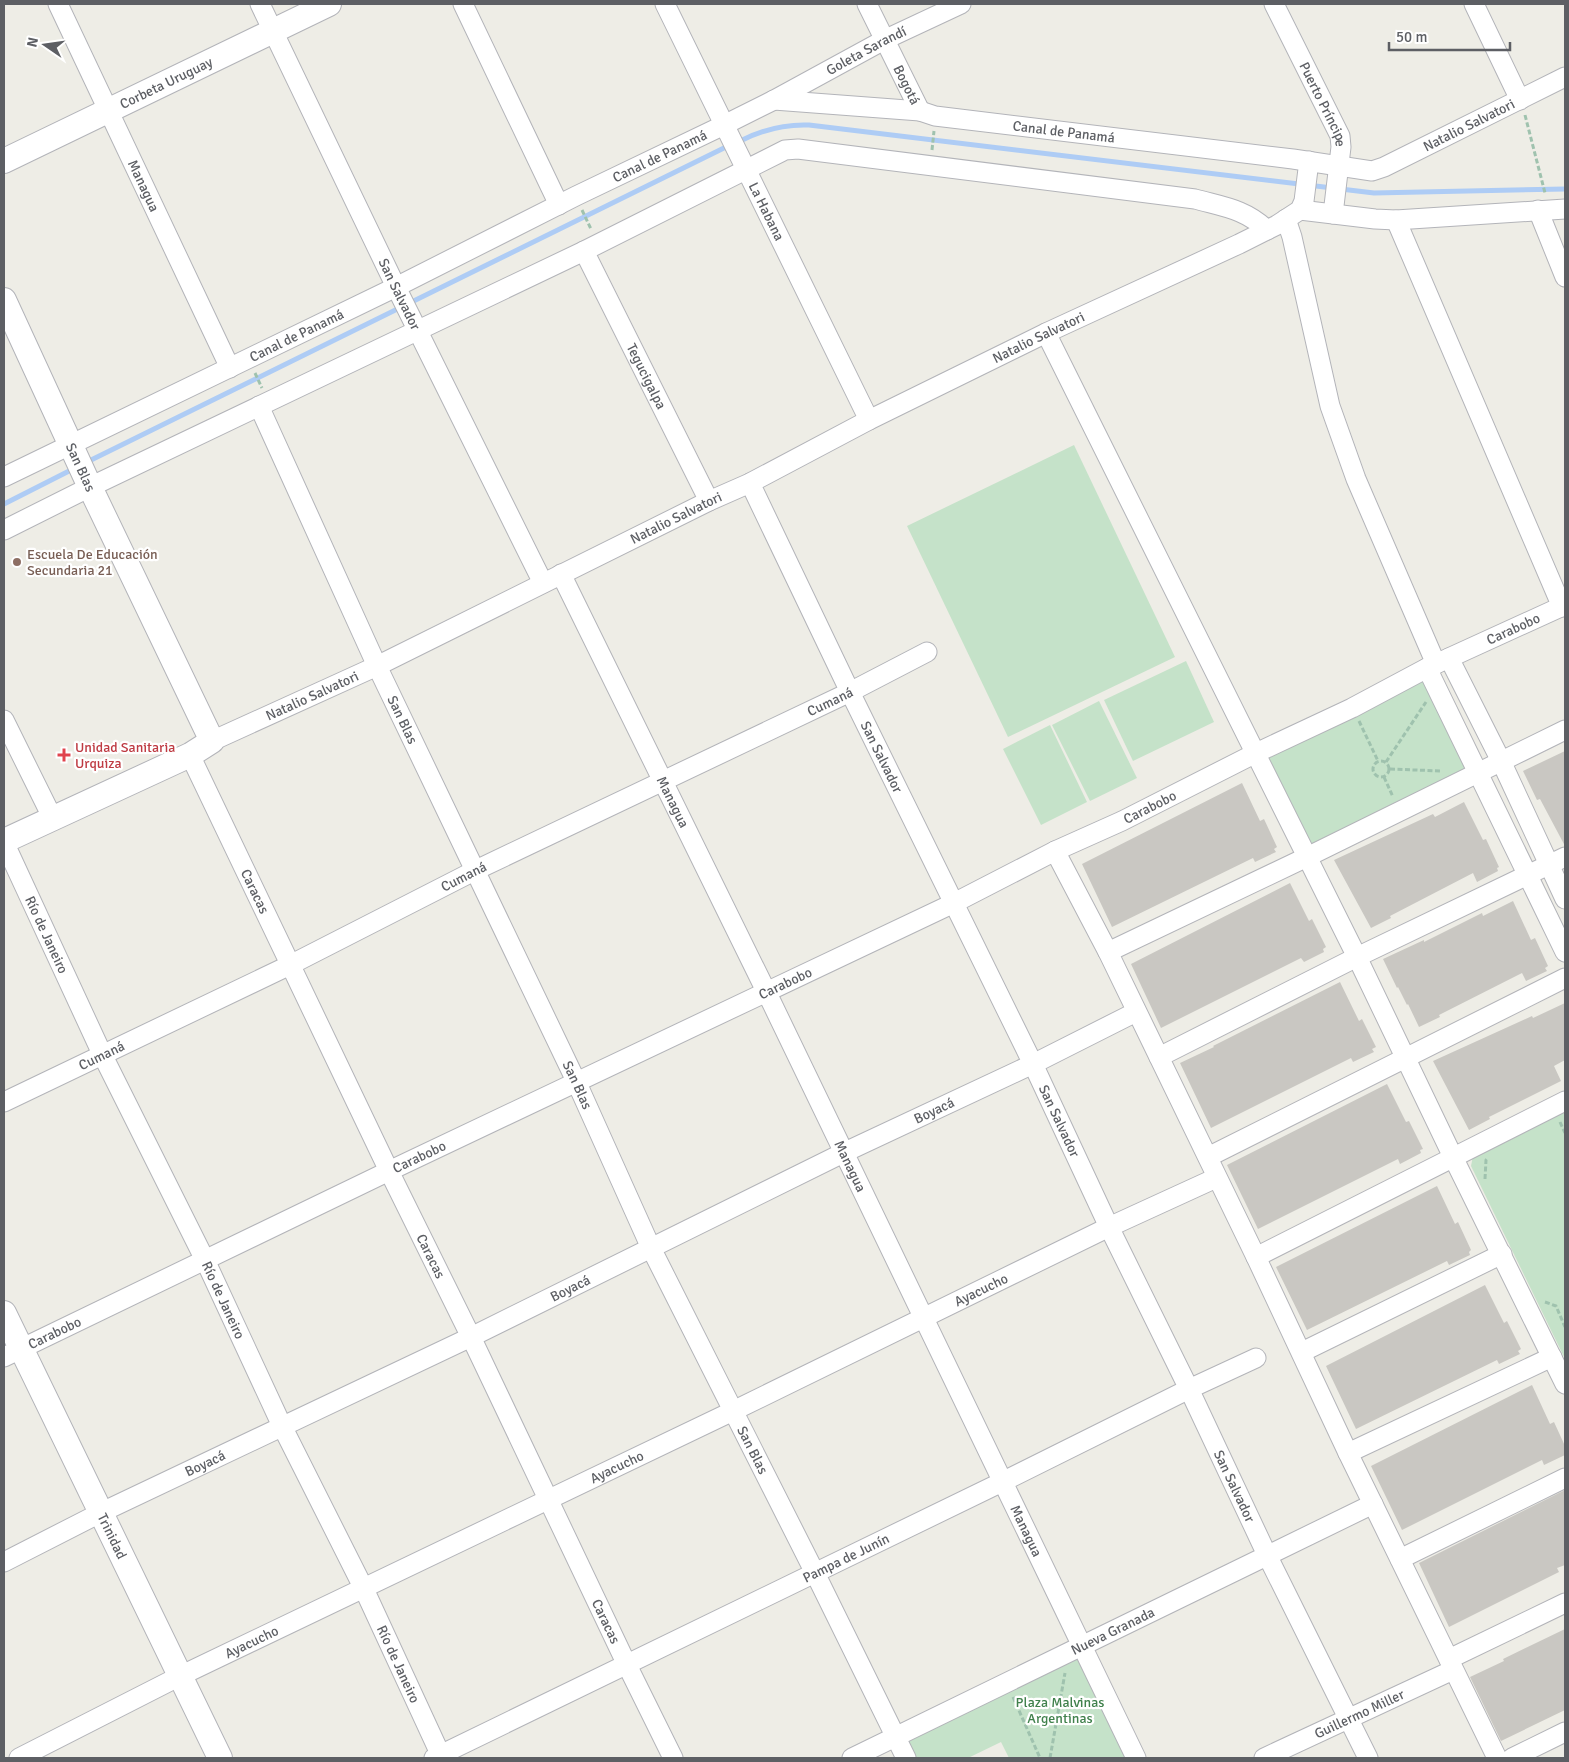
<svg xmlns="http://www.w3.org/2000/svg" width="1569" height="1762" font-family="Signika,sans-serif">
<style>
.green{fill:#c5e2c9}
.lines{fill:none;stroke-linecap:round;stroke-linejoin:round}
.stream{stroke:#aeccf5;stroke-width:5}
.building{fill:#c9c7c2}
.minor-casing{stroke:#b3b4b9;stroke-width:21}
.tertiary-casing{stroke:#b3b4b9;stroke-width:26}
.path{stroke:#9fc2ae;stroke-width:3;stroke-dasharray:5 2.5;stroke-linecap:butt}
.minor{stroke:#fff;stroke-width:19}
.tertiary{stroke:#fff;stroke-width:24}
.education-dot{fill:#8d6e63;stroke:#fff;stroke-width:2}
.health-dot{fill:#e0444e;stroke:#fff;stroke-width:2}
.labels{text-anchor:middle;dominant-baseline:central;stroke-width:4.5;stroke-linejoin:round;paint-order:stroke}
.street-label{font-size:14px;fill:#5d5f64;stroke:#fff}
.education-label{font-size:14px;fill:#785e54;stroke:#fff;text-anchor:start}
.health-label{font-size:14px;fill:#be3a42;stroke:#fff;text-anchor:start}
.park-label{font-size:14px;fill:#40814c;stroke:#fff}
</style>
<rect width="100%" height="100%" fill="#eeede6"/>
<g class="green">
<polygon points="1074,445 1175,657 1008,737 907,526"/>
<polygon points="1186,661 1214,722 1133,761 1104,700"/>
<polygon points="1427,668 1478,772 1307,857 1256,753"/>
<polygon points="1099,701 1137,778 1090,801 1052,725"/>
<polygon points="1050,725 1087,802 1041,825 1003,749"/>
<polygon points="1565,1108 1565,1359 1471,1166 1473,1156"/>
<polygon points="1082,1647 1136,1758 1009,1758 1001,1742 968,1758 906,1758 896,1737"/>
</g>
<g class="lines">
<g class="stream">
<path d="M738,142c23,-12 46,-18 71,-17l565,68 191,-4"/>
<polyline points="85,463 730,145"/>
<polyline points="4,504 75,468"/>
</g>
</g>
<g class="building">
<polygon points="1565,751 1565,846 1540,799 1537,800 1523,771"/>
<polygon points="1242,783 1260,821 1264,819 1277,847 1274,849 1276,852 1255,862 1253,858 1112,927 1082,864"/>
<polygon points="1464,802 1483,840 1486,839 1499,867 1497,868 1498,871 1477,882 1473,873 1390,916 1391,918 1371,928 1334,860 1433,814 1435,817"/>
<polygon points="1290,883 1309,921 1312,919 1326,947 1323,949 1324,952 1304,962 1301,958 1161,1028 1131,964"/>
<polygon points="1513,901 1531,940 1535,938 1548,966 1545,968 1547,971 1526,981 1522,973 1439,1015 1440,1017 1419,1027 1408,1004 1407,1005 1398,987 1397,988 1383,959 1424,940 1424,942 1482,913 1483,916"/>
<polygon points="1340,982 1359,1021 1362,1019 1376,1047 1372,1049 1374,1052 1353,1062 1351,1058 1211,1128 1180,1063 1214,1047 1213,1046"/>
<polygon points="1565,1003 1565,1060 1554,1066 1561,1081 1489,1117 1490,1119 1469,1130 1433,1061 1532,1016 1533,1018"/>
<polygon points="1387,1084 1406,1122 1409,1121 1423,1149 1420,1150 1421,1153 1400,1164 1398,1159 1258,1229 1227,1165"/>
<polygon points="1437,1186 1455,1224 1458,1222 1471,1250 1469,1252 1470,1255 1449,1265 1447,1261 1307,1330 1276,1267"/>
<polygon points="1485,1285 1504,1323 1507,1321 1521,1349 1518,1351 1520,1354 1499,1364 1497,1360 1356,1429 1326,1366"/>
<polygon points="1532,1385 1550,1424 1554,1422 1565,1446 1565,1455 1544,1465 1542,1460 1402,1530 1371,1466"/>
<polygon points="1565,1490 1565,1565 1557,1568 1559,1572 1449,1627 1419,1563"/>
<polygon points="1565,1629 1565,1710 1501,1741 1470,1677 1504,1661 1503,1659"/>
</g>
<g class="lines">
<defs>
<g id="minor">
<path id="s1" d="M58,4l172,364"/>
<path id="s2" d="M260,4l136,283 147,296"/>
<polyline points="463,4 559,205"/>
<path id="s3" d="M665,4l204,416"/>
<path id="s4" d="M867,4l53,107"/>
<path id="s5" d="M1274,4l66,132 1,11 -8,67"/>
<polyline points="1474,4 1520,100"/>
<path id="s6" d="M774,100l146,11 15,5 358,43 79,12 12,-4 181,-90"/>
<polyline points="1300,210 1375,219 1396,220 1565,209"/>
<polyline points="1538,210 1565,277"/>
<polyline points="1286,219 1292,237 1330,406 1356,479 1436,664"/>
<polyline points="1396,220 1562,607"/>
<path id="s7" d="M584,251l125,250"/>
<polyline points="1046,333 1357,957 1453,1157 1565,1384"/>
<path id="s8" d="M259,406l118,260 199,415 75,167 164,325 91,185"/>
<path id="s9" d="M4,477l392,-190 180,-91 148,-71 50,-25 110,-60 77,-36"/>
<path id="s10" d="M750,483l100,209 183,372 76,163 80,162 78,166 101,203"/>
<path d="M4,530l86,-43 494,-236 201,-101 13,-1 397,50c29,8 50,10 72,31"/>
<path id="s11" d="M561,574l205,417 370,767"/>
<polyline points="1449,658 1501,761 1565,899"/>
<polyline points="1427,668 1565,952"/>
<polyline points="4,720 53,819"/>
<path id="s12" d="M212,741l165,-75 332,-165 41,-18 119,-63 177,-87 193,-89 38,-19 23,-15 4,-9 5,-40"/>
<path id="s13" d="M190,755l199,416 82,166 156,328 46,93"/>
<path id="s14" d="M4,842l99,214 102,204 77,166 82,163 78,169"/>
<polyline points="1055,851 1108,952 1256,1257 1348,1453 1497,1758"/>
<polyline points="1108,952 1307,857 1565,730"/>
<polyline points="1159,1057 1357,957 1565,857"/>
<path id="s15" d="M4,1102l286,-137 184,-94 376,-179 77,-40"/>
<polyline points="1208,1157 1565,978"/>
<polyline points="1256,1257 1565,1101"/>
<polyline points="1302,1352 1502,1254"/>
<path id="s16" d="M4,1357l385,-186 565,-268 101,-52 67,-30 134,-68 96,-45 75,-40 138,-63"/>
<polyline points="1348,1453 1552,1357"/>
<polyline points="1400,1559 1565,1478"/>
<path id="s17" d="M4,1562l96,-49 371,-176 372,-184 190,-89 103,-52"/>
<polyline points="1449,1659 1565,1603"/>
<path id="s18" d="M19,1758l161,-82 553,-265 376,-184 107,-49"/>
<path id="s19" d="M434,1758l568,-276 187,-93 67,-31"/>
<path id="s20" d="M852,1758l521,-254"/>
<path id="s21" d="M1264,1758l189,-88"/>
<polyline points="1512,1758 1565,1732"/>
</g>
<g id="tertiary">
<path id="s22" d="M4,161l325,-157"/>
<path id="s23" d="M4,300l86,187 122,254 -22,14 -186,86"/>
<path id="s24" d="M4,1313l216,445"/>
</g>
</defs>
<use href="#minor" class="minor-casing"/>
<use href="#tertiary" class="tertiary-casing"/>
<g class="path">
<polyline points="1525,115 1545,193"/>
<polyline points="932,150 934,131"/>
<polyline points="582,210 591,229"/>
<polyline points="255,373 262,388"/>
<polyline points="1359,721 1378,761"/>
<circle cx="1381" cy="769" r="8"/>
<polyline points="1386,762 1426,702"/>
<polyline points="1390,769 1441,771"/>
<polyline points="1384,777 1393,797"/>
<polyline points="1560,1122 1565,1133"/>
<polyline points="1485,1179 1486,1160 1487,1159"/>
<polyline points="1545,1302 1556,1306 1565,1327"/>
<polyline points="1013,1697 1040,1758"/>
<polyline points="1050,1758 1065,1673"/>
</g>
<use href="#minor" class="minor"/>
<use href="#tertiary" class="tertiary"/>
</g>
<circle class="education-dot" cx="17" cy="562" r="5"/>
<path class="health-dot" d="M61.5 747.5h5v5h5v5h-5v5h-5v-5h-5v-5h5z"/>
<g class="labels">
<g class="street-label">
<text stroke="none"><textPath href="#s9" startOffset="962">Goleta Sarandí</textPath></text>
<text stroke="none"><textPath href="#s22" startOffset="180">Corbeta Uruguay</textPath></text>
<text stroke="none"><textPath href="#s4" startOffset="90">Bogotá</textPath></text>
<text stroke="none"><textPath href="#s5" startOffset="112">Puerto Príncipe</textPath></text>
<text stroke="none"><textPath href="#s6" startOffset="710">Natalio Salvatori</textPath></text>
<text stroke="none"><textPath href="#s6" startOffset="292">Canal de Panamá</textPath></text>
<text stroke="none"><textPath href="#s9" startOffset="730">Canal de Panamá</textPath></text>
<text stroke="none"><textPath href="#s1" startOffset="201">Managua</textPath></text>
<text stroke="none"><textPath href="#s3" startOffset="231">La Habana</textPath></text>
<text stroke="none"><textPath href="#s2" startOffset="322">San Salvador</textPath></text>
<text stroke="none"><textPath href="#s9" startOffset="325">Canal de Panamá</textPath></text>
<text stroke="none"><textPath href="#s12" startOffset="920">Natalio Salvatori</textPath></text>
<text stroke="none"><textPath href="#s7" startOffset="140">Tegucigalpa</textPath></text>
<text stroke="none"><textPath href="#s23" startOffset="184">San Blas</textPath></text>
<text stroke="none"><textPath href="#s12" startOffset="515">Natalio Salvatori</textPath></text>
<text stroke="none"><textPath href="#s16" startOffset="1676">Carabobo</textPath></text>
<text stroke="none"><textPath href="#s12" startOffset="110">Natalio Salvatori</textPath></text>
<text stroke="none"><textPath href="#s15" startOffset="918">Cumaná</textPath></text>
<text stroke="none"><textPath href="#s8" startOffset="345">San Blas</textPath></text>
<text stroke="none"><textPath href="#s10" startOffset="304">San Salvador</textPath></text>
<text stroke="none"><textPath href="#s11" startOffset="254">Managua</textPath></text>
<text stroke="none"><textPath href="#s16" startOffset="1271">Carabobo</textPath></text>
<text stroke="none"><textPath href="#s15" startOffset="512">Cumaná</textPath></text>
<text stroke="none"><textPath href="#s13" startOffset="151">Caracas</textPath></text>
<text stroke="none"><textPath href="#s14" startOffset="102">Río de Janeiro</textPath></text>
<text stroke="none"><textPath href="#s16" startOffset="866">Carabobo</textPath></text>
<text stroke="none"><textPath href="#s15" startOffset="108">Cumaná</textPath></text>
<text stroke="none"><textPath href="#s8" startOffset="750">San Blas</textPath></text>
<text stroke="none"><textPath href="#s17" startOffset="1034">Boyacá</textPath></text>
<text stroke="none"><textPath href="#s10" startOffset="709">San Salvador</textPath></text>
<text stroke="none"><textPath href="#s16" startOffset="461">Carabobo</textPath></text>
<text stroke="none"><textPath href="#s11" startOffset="659">Managua</textPath></text>
<text stroke="none"><textPath href="#s13" startOffset="556">Caracas</textPath></text>
<text stroke="none"><textPath href="#s17" startOffset="629">Boyacá</textPath></text>
<text stroke="none"><textPath href="#s18" startOffset="1070">Ayacucho</textPath></text>
<text stroke="none"><textPath href="#s14" startOffset="508">Río de Janeiro</textPath></text>
<text stroke="none"><textPath href="#s16" startOffset="56">Carabobo</textPath></text>
<text stroke="none"><textPath href="#s8" startOffset="1155">San Blas</textPath></text>
<text stroke="none"><textPath href="#s17" startOffset="224">Boyacá</textPath></text>
<text stroke="none"><textPath href="#s18" startOffset="665">Ayacucho</textPath></text>
<text stroke="none"><textPath href="#s10" startOffset="1114">San Salvador</textPath></text>
<text stroke="none"><textPath href="#s11" startOffset="1064">Managua</textPath></text>
<text stroke="none"><textPath href="#s24" startOffset="248">Trinidad</textPath></text>
<text stroke="none"><textPath href="#s19" startOffset="458">Pampa de Junín</textPath></text>
<text stroke="none"><textPath href="#s13" startOffset="961">Caracas</textPath></text>
<text stroke="none"><textPath href="#s20" startOffset="290">Nueva Granada</textPath></text>
<text stroke="none"><textPath href="#s18" startOffset="260">Ayacucho</textPath></text>
<text stroke="none"><textPath href="#s14" startOffset="912">Río de Janeiro</textPath></text>
<text stroke="none"><textPath href="#s21" startOffset="105">Guillermo Miller</textPath></text>
</g>
<g class="education-label">
<text x="27" y="554">Escuela De Educación<tspan x="27" dy="16">Secundaria 21</tspan></text>
</g>
<g class="health-label">
<text x="75" y="747">Unidad Sanitaria<tspan x="75" dy="16">Urquiza</tspan></text>
</g>
<g class="park-label">
<text x="1060" y="1702">Plaza Malvinas<tspan x="1060" dy="16">Argentinas</tspan></text>
</g>
</g>
<rect width="1569" height="1762" fill="none" stroke="#5d5f64" stroke-width="10"/>
<g transform="translate(45 45) rotate(283)" stroke="#ffffff" stroke-width="4" paint-order="stroke">
<path d="M0-4L9 19L0 12L-9 19Z" fill="#5d5f64"/>
<text y="-8" font-size="14" font-weight="bold" text-anchor="middle" fill="#5d5f64">N</text>
</g>
<path d="M1389 42v8h121v-8" fill="none" stroke="#5d5f64" stroke-width="2.5"/>
<text x="1396" y="42" font-size="15" fill="#5d5f64" stroke="#ffffff" stroke-width="4" paint-order="stroke">50 m</text>
</svg>
